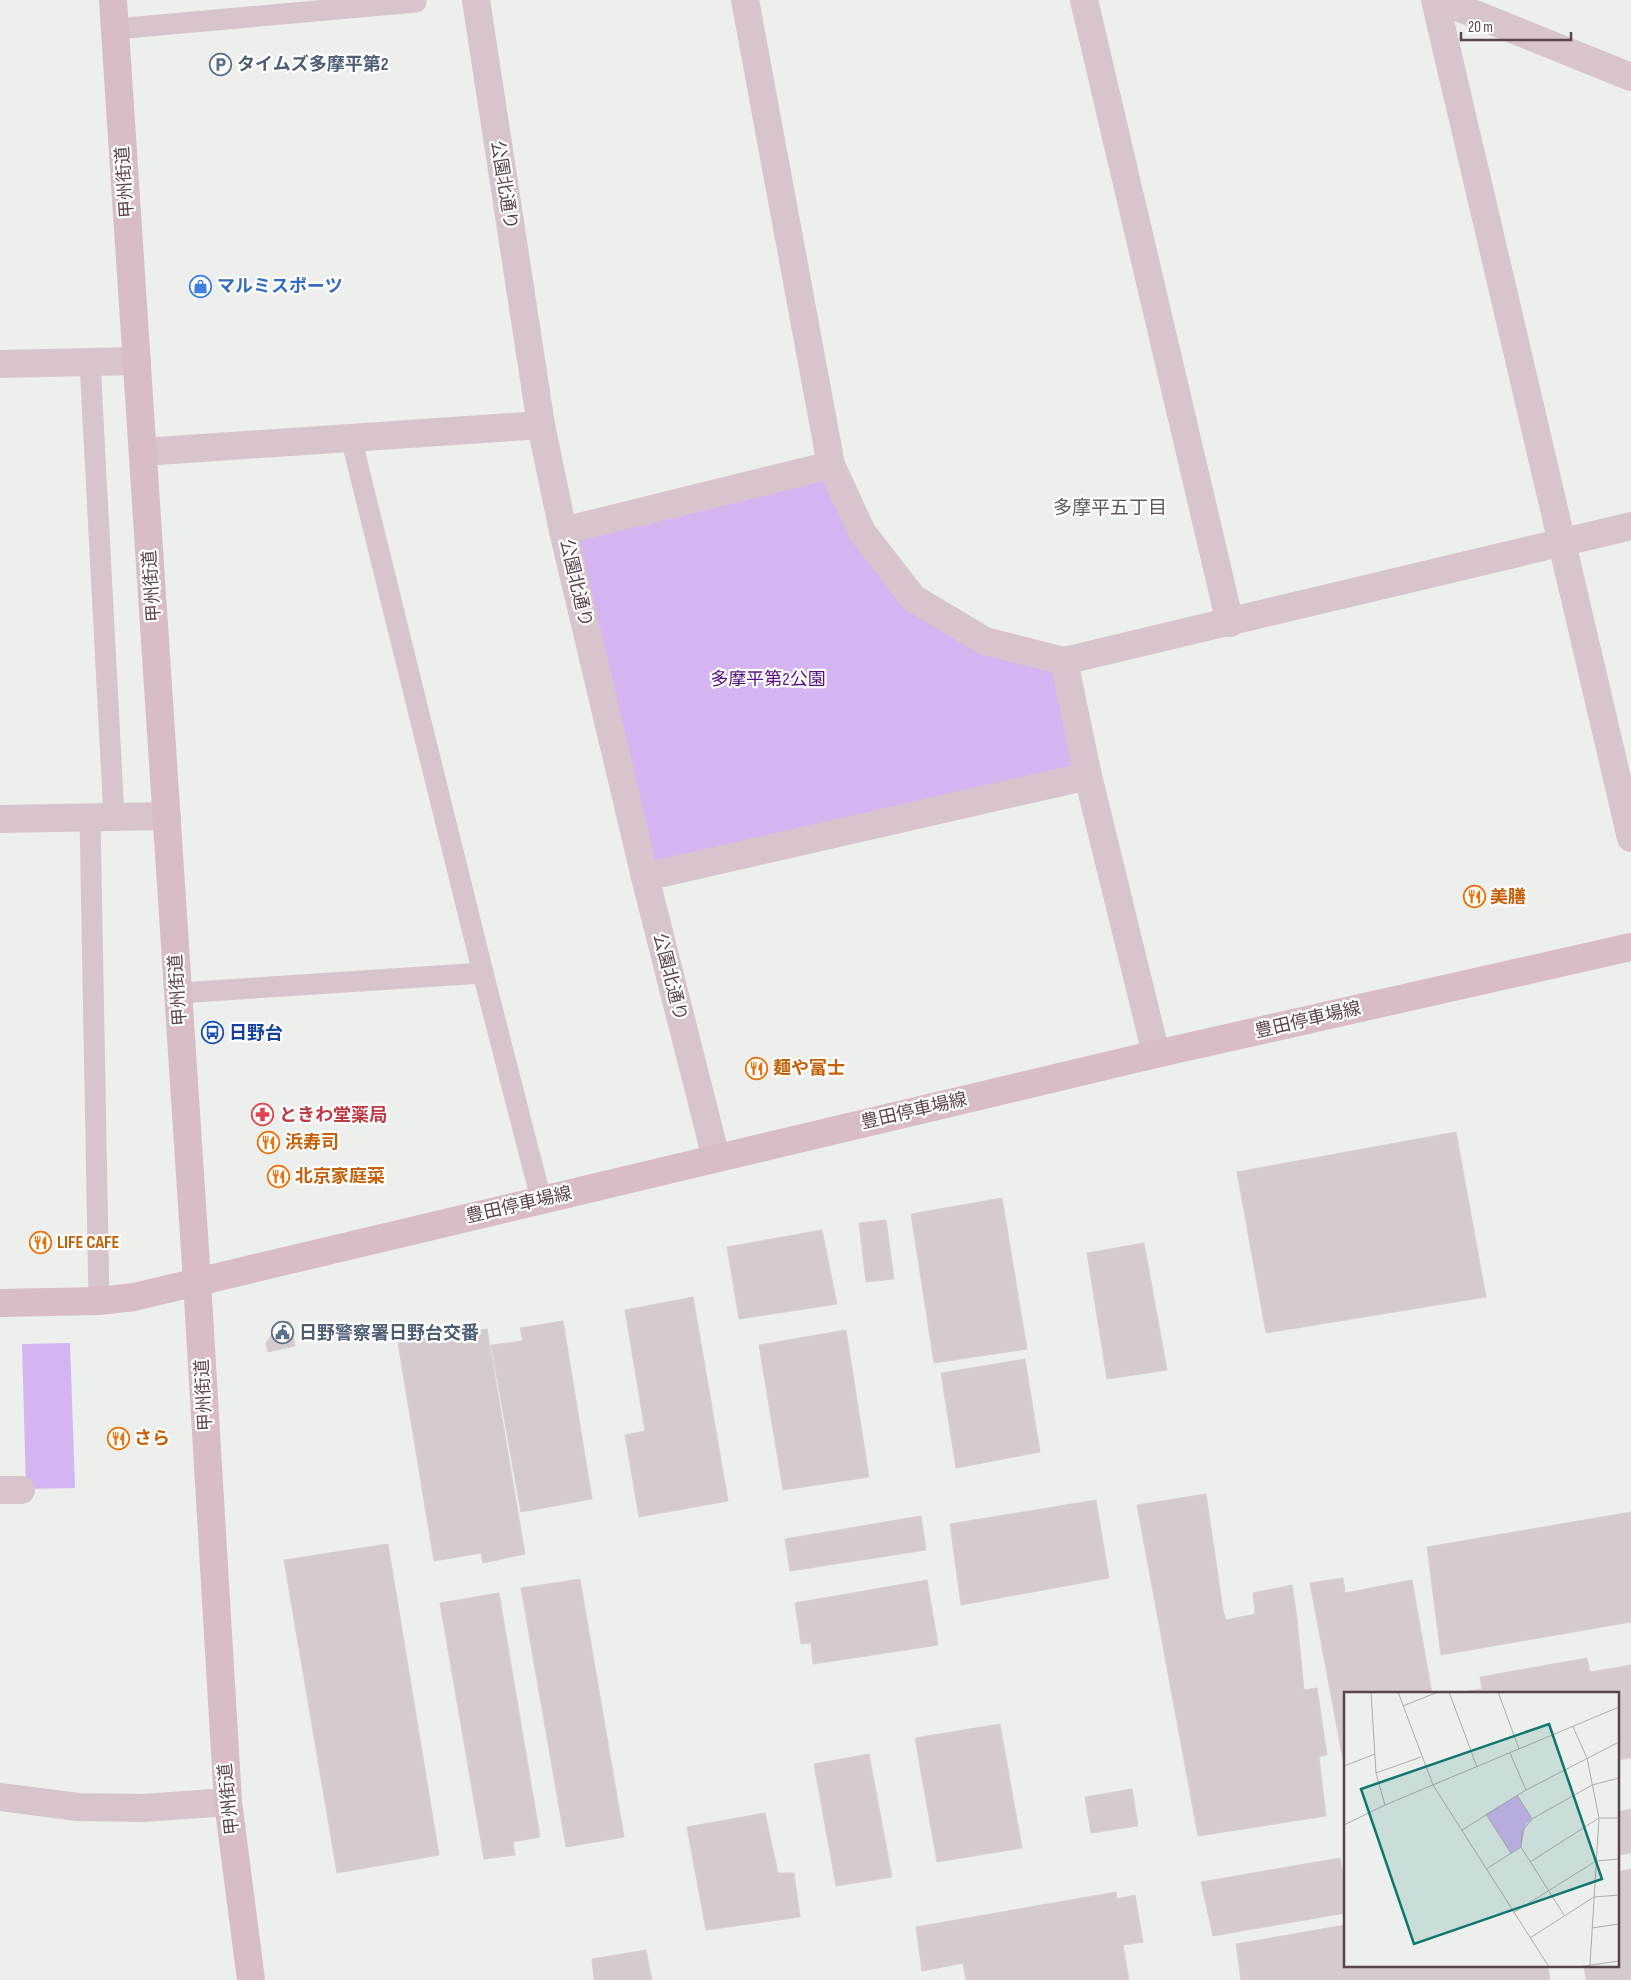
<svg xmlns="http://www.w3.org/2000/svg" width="1631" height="1980" font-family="'Sofia Sans Condensed','Noto Sans JP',sans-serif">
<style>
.green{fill:#d4b5f2}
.building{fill:#d5cacd;stroke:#d9cfd1}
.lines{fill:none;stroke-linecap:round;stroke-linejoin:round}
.lane{stroke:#d8c4cc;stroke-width:21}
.street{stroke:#d8c4cc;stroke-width:28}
.secondary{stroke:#d8bcc6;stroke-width:28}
.labels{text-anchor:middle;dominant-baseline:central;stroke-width:4.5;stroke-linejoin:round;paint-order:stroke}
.service-label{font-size:18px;font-weight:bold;fill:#4e5e75;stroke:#fff;text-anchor:start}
.street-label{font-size:18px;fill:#5b434d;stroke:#fff}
.shop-label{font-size:18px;font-weight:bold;fill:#366cbe;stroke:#fff;text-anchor:start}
.park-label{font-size:18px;fill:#570e82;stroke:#fff}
.food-label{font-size:18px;font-weight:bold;fill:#c56008;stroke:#fff;text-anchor:start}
.transit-label{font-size:18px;font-weight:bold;fill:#164399;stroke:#fff;text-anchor:start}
.health-label{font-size:18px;font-weight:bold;fill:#be3a42;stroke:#fff;text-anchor:start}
.neighbourhood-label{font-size:19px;fill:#62585b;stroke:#fff}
.inset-road{fill:none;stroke:#b2aaac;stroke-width:1}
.view{fill:#0f766e;fill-opacity:0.15;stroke:#0f766e;stroke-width:2.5}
.inset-edge{fill:none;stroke:#5b434d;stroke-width:2.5}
</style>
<rect width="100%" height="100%" fill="#ecefec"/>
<g class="green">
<polygon points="831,465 913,598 1064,661 1088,776 645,877 563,531"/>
<polygon points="70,1343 75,1488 26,1489 22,1344"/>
</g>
<g class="building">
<polygon points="1456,1132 1486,1297 1266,1333 1237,1172"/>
<polygon points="1002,1198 1027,1349 934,1363 911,1214"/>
<polygon points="886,1220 894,1279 866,1282 859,1223"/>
<polygon points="822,1230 837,1304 739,1319 727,1247"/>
<polygon points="1144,1243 1167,1370 1107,1379 1087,1253"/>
<polygon points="693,1297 728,1501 639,1517 625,1435 645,1431 625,1310"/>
<polygon points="290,1321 295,1346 268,1352 266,1343 279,1323"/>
<polygon points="563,1321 592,1499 521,1512 491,1345 523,1341 520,1328"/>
<polygon points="487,1329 525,1554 483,1563 481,1553 434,1561 398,1343"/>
<polygon points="846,1330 869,1477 783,1490 759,1345"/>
<polygon points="1025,1359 1040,1452 956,1468 941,1373"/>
<polygon points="1206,1494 1223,1610 1226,1620 1255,1614 1253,1593 1292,1585 1297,1619 1304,1690 1317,1688 1327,1755 1319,1757 1326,1816 1198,1836 1137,1505"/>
<polygon points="1096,1500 1109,1578 961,1605 950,1524"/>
<polygon points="1631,1512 1631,1622 1441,1655 1427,1547"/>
<polygon points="921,1516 926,1550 790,1571 785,1539"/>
<polygon points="388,1544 439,1855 337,1873 284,1560"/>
<polygon points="1343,1578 1345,1593 1412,1580 1432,1694 1345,1694 1344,1765 1310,1583"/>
<polygon points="580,1579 624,1837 566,1847 521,1588"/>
<polygon points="927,1580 938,1645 813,1664 811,1643 801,1644 795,1603"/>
<polygon points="499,1593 540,1837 513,1842 515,1855 484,1859 440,1603"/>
<polygon points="1587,1658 1590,1672 1631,1665 1631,1758 1617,1760 1617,1694 1468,1694 1468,1691 1482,1689 1480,1677"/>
<polygon points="1000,1724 1022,1848 937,1862 915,1738"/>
<polygon points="869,1754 892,1877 836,1886 814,1764"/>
<polygon points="1132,1789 1138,1826 1091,1833 1085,1797"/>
<polygon points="1631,1809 1631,1853 1617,1855 1617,1812"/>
<polygon points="765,1813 778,1873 794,1873 800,1917 706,1930 687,1827"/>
<polygon points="1340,1858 1345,1886 1345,1913 1213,1936 1201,1882"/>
<polygon points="1631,1869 1631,1980 1586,1980 1584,1966 1617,1966 1617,1872"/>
<polygon points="1116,1892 1117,1899 1135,1895 1143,1942 1123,1945 1129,1980 966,1980 963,1963 922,1971 916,1927"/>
<polygon points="1345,1925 1345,1966 1548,1966 1550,1980 1241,1980 1236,1944"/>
<polygon points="646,1950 652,1980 594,1980 592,1959"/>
</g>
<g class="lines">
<g class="lane">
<polyline points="115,29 416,2"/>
<polyline points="90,362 114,817"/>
<polyline points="351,438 483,973 541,1199"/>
<polyline points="90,818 99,1301"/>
<polyline points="179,993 483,973"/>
</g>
<g class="street">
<polyline points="476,0 541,425 563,531 645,877 716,1158"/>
<polyline points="745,0 831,465 862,532 913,598 985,641 1064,661 1631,526"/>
<polyline points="1084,0 1230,623"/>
<polyline points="1435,0 1631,838"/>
<polyline points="1440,0 1631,77"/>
<polyline points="0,364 137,361"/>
<polyline points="143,452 541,425"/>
<polyline points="563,531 831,465"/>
<polyline points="1064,661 1088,776 1156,1054"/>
<polyline points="0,819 167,816"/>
<polyline points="645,877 1088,776"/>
<polyline points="0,1490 21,1490"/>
<polyline points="0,1797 78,1807 143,1808 228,1802"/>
</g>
<g class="secondary">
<polyline points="113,0 197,1281 228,1802 251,1980"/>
<polyline points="0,1303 99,1301 134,1297 1156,1054 1631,947"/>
</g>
</g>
<defs>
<symbol id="parking-ring" viewBox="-11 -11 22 22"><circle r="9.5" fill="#fff" stroke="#5c6f8a" stroke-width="1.5"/><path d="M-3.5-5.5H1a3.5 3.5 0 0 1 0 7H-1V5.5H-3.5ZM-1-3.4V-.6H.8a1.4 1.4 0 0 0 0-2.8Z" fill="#5c6f8a"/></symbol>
<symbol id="shop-ring" viewBox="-11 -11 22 22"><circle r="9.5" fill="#fff" stroke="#3f7fe0" stroke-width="1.5"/><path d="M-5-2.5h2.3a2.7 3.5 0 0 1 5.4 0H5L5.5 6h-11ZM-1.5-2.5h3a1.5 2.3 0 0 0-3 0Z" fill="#3f7fe0"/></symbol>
<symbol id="restaurant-ring" viewBox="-11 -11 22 22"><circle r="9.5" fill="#fff" stroke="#e8710a" stroke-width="1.5"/><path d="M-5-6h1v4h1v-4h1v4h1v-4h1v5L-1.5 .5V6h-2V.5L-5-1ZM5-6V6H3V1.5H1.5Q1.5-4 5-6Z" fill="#e8710a"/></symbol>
<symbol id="bus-ring" viewBox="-11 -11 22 22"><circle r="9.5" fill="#fff" stroke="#1a4fb4" stroke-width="1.5"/><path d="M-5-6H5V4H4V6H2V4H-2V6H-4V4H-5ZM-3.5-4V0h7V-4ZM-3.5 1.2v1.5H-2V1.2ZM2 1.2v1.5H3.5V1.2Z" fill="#1a4fb4"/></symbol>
<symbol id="pharmacy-ring" viewBox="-11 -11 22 22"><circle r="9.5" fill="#fff" stroke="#e0444e" stroke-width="1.5"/><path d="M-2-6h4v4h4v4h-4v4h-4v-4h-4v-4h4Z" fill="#e0444e"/></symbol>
<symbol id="civic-ring" viewBox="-11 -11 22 22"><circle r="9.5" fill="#fff" stroke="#5c6f8a" stroke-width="1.5"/><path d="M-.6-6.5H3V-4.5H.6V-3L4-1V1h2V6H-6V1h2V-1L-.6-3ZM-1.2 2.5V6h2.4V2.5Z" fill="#5c6f8a"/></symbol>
</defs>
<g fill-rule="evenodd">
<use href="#parking-ring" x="208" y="52" width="25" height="25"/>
<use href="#shop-ring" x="188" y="274" width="25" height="25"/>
<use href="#restaurant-ring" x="1462" y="884" width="25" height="25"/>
<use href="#bus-ring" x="200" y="1020" width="25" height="25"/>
<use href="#restaurant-ring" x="744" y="1056" width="25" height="25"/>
<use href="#pharmacy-ring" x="250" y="1102" width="25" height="25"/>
<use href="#restaurant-ring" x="256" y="1130" width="25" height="25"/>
<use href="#restaurant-ring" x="266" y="1164" width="25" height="25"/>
<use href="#restaurant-ring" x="28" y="1230" width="25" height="25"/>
<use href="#civic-ring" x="270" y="1320" width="25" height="25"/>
<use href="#restaurant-ring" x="106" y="1426" width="25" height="25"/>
</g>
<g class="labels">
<g class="service-label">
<text x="237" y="64">タイムズ多摩平第2</text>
<text x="299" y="1333">日野警察署日野台交番</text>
</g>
<g class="street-label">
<text transform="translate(125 182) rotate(-94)">甲州街道</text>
<text transform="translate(504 185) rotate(81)">公園北通り</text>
<text transform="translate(576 583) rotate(77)">公園北通り</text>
<text transform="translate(152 586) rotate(-94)">甲州街道</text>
<text transform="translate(670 977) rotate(76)">公園北通り</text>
<text transform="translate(178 990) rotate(-94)">甲州街道</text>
<text transform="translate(1308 1020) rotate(-13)">豊田停車場線</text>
<text transform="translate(914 1111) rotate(-13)">豊田停車場線</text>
<text transform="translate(519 1205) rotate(-13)">豊田停車場線</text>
<text transform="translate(204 1395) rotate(-93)">甲州街道</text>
<text transform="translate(229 1799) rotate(-96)">甲州街道</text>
</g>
<g class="shop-label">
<text x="217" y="286">マルミスポーツ</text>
</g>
<g class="park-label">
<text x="768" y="679">多摩平第2公園</text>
</g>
<g class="food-label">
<text x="1490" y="897">美膳</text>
<text x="773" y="1068">麺や富士</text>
<text x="285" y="1142">浜寿司</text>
<text x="295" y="1176">北京家庭菜</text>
<text x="57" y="1242">LIFE CAFE</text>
<text x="134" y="1438">さら</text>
</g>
<g class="transit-label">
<text x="229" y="1033">日野台</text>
</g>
<g class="health-label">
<text x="279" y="1115">ときわ堂薬局</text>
</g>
<g class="neighbourhood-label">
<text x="1110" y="508">多摩平五丁目</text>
</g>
</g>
<g transform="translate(1344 1692)">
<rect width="275" height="275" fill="#ecefec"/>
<path d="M173,103l15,24 -6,5 -5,23 -10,6 -25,-39z" fill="#d4b5f2"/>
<path class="inset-road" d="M27,0l5,81 9,32M54,0l35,93M105,0l28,75M154,0l21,57M59,14l35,-14M229,35l14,31 12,60 -9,147M166,61l16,37M0,74l31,-12M32,81l45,-16M89,93l116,182M173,103l15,24M142,122l25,39M0,133l41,-20 234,-98M118,138l64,-40 93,-48M186,170l69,-44h20M142,177l35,-22M169,221l83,-52 23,-2M220,223l-43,-68 1,-16 10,-12 60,-34 27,-7M248,236l27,-4M186,246l64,-41 25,-2M234,275l41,-6"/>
<path class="view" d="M205,32l53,155 -188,65 -53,-155z"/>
<rect width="275" height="275" class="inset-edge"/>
</g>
<path d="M1461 32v8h110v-8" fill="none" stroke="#5b434d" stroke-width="2.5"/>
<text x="1468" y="32" font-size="15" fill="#5b434d" stroke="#ffffff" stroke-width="4" paint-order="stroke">20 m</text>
</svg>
